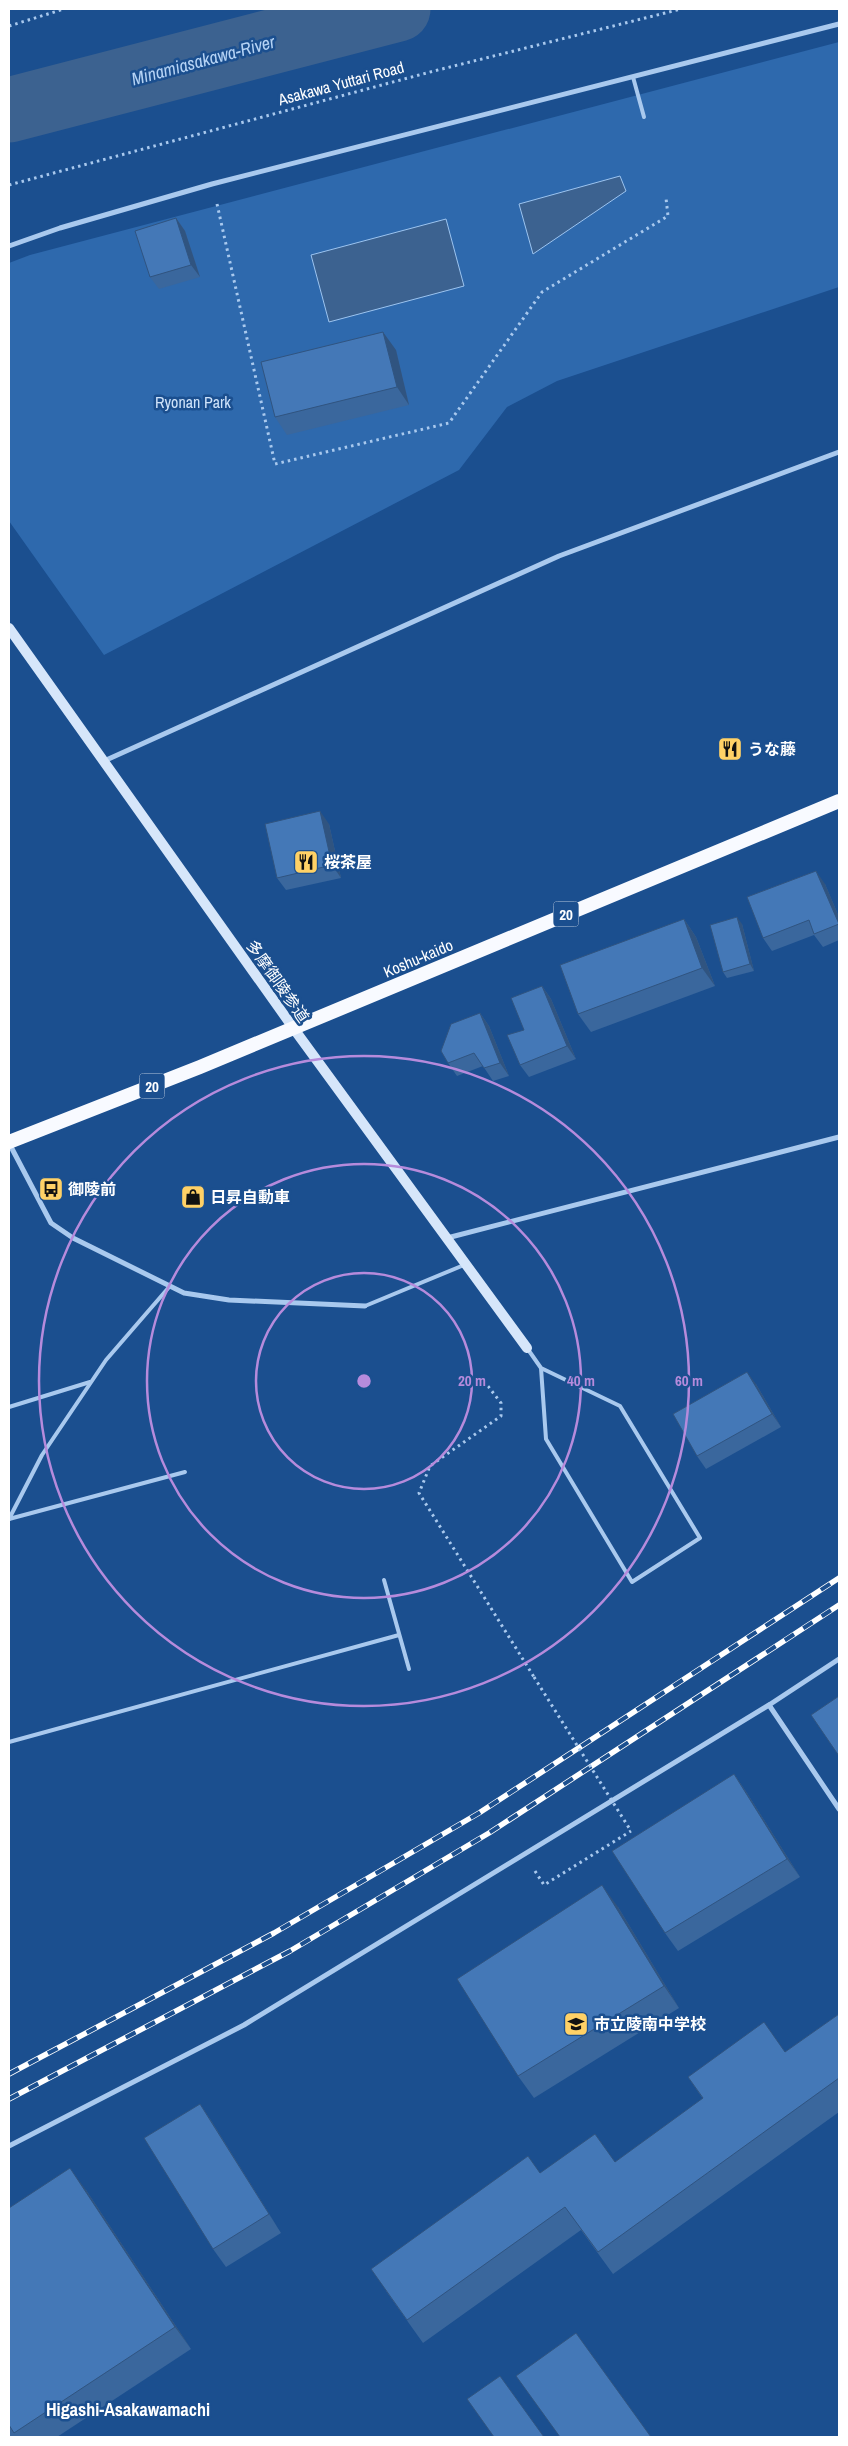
<svg xmlns="http://www.w3.org/2000/svg" width="848" height="2446" font-family="'Archivo Narrow','Noto Sans JP',sans-serif">
<style>
.green{fill:#2e69ad}
.water{fill:#3c6290;stroke:#9cc4f0}
.lines{fill:none;stroke-linecap:round;stroke-linejoin:round}
.river{stroke:#3c6290;stroke-width:65}
.path{stroke:#a9c9ee;stroke-width:3;stroke-dasharray:2.5 4;stroke-linecap:butt}
.service{stroke:#a9c9ee;stroke-width:4}
.minor{stroke:#a9c9ee;stroke-width:5}
.secondary{stroke:#d6e6fa;stroke-width:10}
.trunk{stroke:#f8faff;stroke-width:14}
.rail-casing{stroke:#fff;stroke-width:5.5}
.rail{stroke:#1b4f8f;stroke-width:4;stroke-dasharray:11;stroke-linecap:butt}
.path-bridge{stroke:#a9c9ee;stroke-width:3;stroke-dasharray:2.5 4;stroke-linecap:butt}
.wall{fill:#3a679d}
.shaded-wall{fill:#305480}
.building{fill:#4478b7;stroke:#305480}
.ring{fill:none;stroke:#b68bdc;stroke-width:2.5}
.labels{text-anchor:middle;dominant-baseline:central;stroke-width:5;stroke-linejoin:round;paint-order:stroke}
.shield{fill:#1b4f8f;stroke:#bbcadd;stroke-width:1}
.shield-label{font-size:15px;font-weight:bold;fill:#fff}
.street-label{font-size:16px;fill:#fff;stroke:#1b4f8f}
.park-label{font-size:16px;fill:#cfe3fa;stroke:#1b4f8f}
.poi-label{font-size:16px;font-weight:bold;fill:#fff;stroke:#1b4f8f;text-anchor:start}
.water-label{font-size:18px;font-style:italic;fill:#b5d3f5;stroke:#1b4f8f}
.neighbourhood-label{font-size:18px;font-weight:bold;fill:#fff;stroke:#1b4f8f}
.centre{fill:#b68bdc;stroke:#1b4f8f;stroke-width:2.5}
.ring-label{font-size:15px;text-anchor:middle;font-weight:bold;fill:#b68bdc;stroke:#1b4f8f;stroke-width:5;stroke-linejoin:round;paint-order:stroke}
</style>
<rect width="100%" height="100%" fill="#1b4f8f"/>
<polygon class="green" points="839,42 839,287 557,381 507,407 459,470 104,655 9,521 9,263 30,255"/>
<g class="water">
<polygon points="620,176 626,191 533,254 519,204"/>
<polygon points="446,219 464,286 329,322 311,255"/>
</g>
<g class="lines">
<polyline class="river" points="9,110 398,9"/>
<g class="path">
<polyline points="9,26 64,9"/>
<polyline points="9,185 434,71 681,9"/>
<polyline points="217,204 275,464 449,423 542,292 668,216 666,198"/>
<polyline points="484,1381 501,1403 501,1416 430,1466 419,1493 534,1677"/>
<polyline points="535,1871 544,1885 631,1831"/>
</g>
<g class="service">
<polyline points="633,77 644,117"/>
<polyline points="365,1306 464,1265"/>
<polyline points="527,1348 541,1368 620,1406 700,1538 632,1582 546,1439 541,1368"/>
<polyline points="9,1407 90,1382"/>
<polyline points="9,1519 42,1455 106,1360 170,1286"/>
<polyline points="9,1519 185,1472"/>
<polyline points="384,1580 409,1669"/>
<polyline points="9,1742 399,1635"/>
</g>
<g class="minor">
<polyline points="9,246 60,228 212,184 839,24"/>
<polyline points="104,761 559,556 839,452"/>
<polyline points="9,1143 51,1223 73,1238 184,1293 229,1300 365,1306"/>
<polyline points="447,1238 839,1137"/>
<polyline points="769,1705 839,1809"/>
<polyline points="9,2146 244,2025 769,1705 839,1659"/>
</g>
<polyline class="secondary" points="9,628 294,1029 527,1348"/>
<polyline class="trunk" points="9,1142 200,1067 839,801"/>
<defs>
<g id="rail">
<polyline points="9,2074 274,1933 479,1813 839,1578"/>
<polyline points="9,2099 290,1951 489,1833 839,1605"/>
</g>
</defs>
<use href="#rail" class="rail-casing"/>
<use href="#rail" class="rail"/>
<polyline class="path-bridge" points="534,1677 631,1831"/>
</g>
<g class="wall">
<polygon points="176,218 185,231 200,277 159,289 150,277"/>
<polygon points="396,350 409,405 287,435 275,417"/>
<polygon points="329,824 341,878 286,890 277,878"/>
<polygon points="825,884 839,917 839,940 823,947 814,935 772,951 763,938"/>
<polygon points="684,919 696,937 715,986 591,1032 578,1014"/>
<polygon points="742,924 754,971 727,978 723,972"/>
<polygon points="542,986 551,999 576,1059 529,1077 520,1065 524,1030"/>
<polygon points="480,1013 489,1026 509,1076 493,1081 483,1066 457,1076 448,1063"/>
<polygon points="756,1384 781,1427 706,1469 697,1456"/>
<polygon points="734,1774 747,1793 800,1877 678,1951 665,1933"/>
<polygon points="618,1907 679,2008 534,2098 518,2076"/>
<polygon points="839,2014 839,2112 613,2274 581,2230 423,2343 386,2291 540,2173 615,2162 703,2099 688,2077 785,2052"/>
<polygon points="200,2104 212,2122 281,2233 226,2267 213,2249"/>
<polygon points="86,2190 191,2349 57,2437 9,2437 9,2208"/>
</g>
<g class="shaded-wall">
<polygon points="176,218 185,231 200,277 191,265"/>
<polygon points="383,332 396,350 409,405 397,387"/>
<polygon points="320,811 329,824 341,878 332,865"/>
<polygon points="816,871 825,884 839,917 839,924"/>
<polygon points="737,917 742,924 754,971 750,964"/>
<polygon points="684,919 696,937 715,986 702,968"/>
<polygon points="542,986 551,999 576,1059 567,1046"/>
<polygon points="480,1013 489,1026 509,1076 500,1063"/>
<polygon points="747,1372 756,1384 781,1427 772,1414"/>
<polygon points="734,1774 747,1793 800,1877 787,1859"/>
<polygon points="602,1885 618,1907 679,2008 664,1986"/>
<polygon points="200,2104 212,2122 281,2233 269,2214"/>
<polygon points="70,2168 86,2190 191,2349 175,2327"/>
</g>
<g class="building">
<polygon points="176,218 191,265 150,277 135,231"/>
<polygon points="383,332 397,387 275,417 261,362"/>
<polygon points="320,811 332,865 277,878 265,824"/>
<polygon points="816,871 839,924 814,934 809,920 763,938 747,897"/>
<polygon points="737,917 750,964 723,972 710,925"/>
<polygon points="684,919 702,968 578,1014 560,965"/>
<polygon points="542,986 567,1046 520,1065 507,1035 524,1030 511,998"/>
<polygon points="480,1013 500,1063 484,1068 474,1053 448,1063 441,1051 451,1024"/>
<polygon points="747,1372 772,1414 697,1456 673,1414"/>
<polygon points="839,1696 839,1756 811,1715"/>
<polygon points="734,1774 787,1859 665,1933 612,1851"/>
<polygon points="602,1885 664,1986 518,2076 457,1979"/>
<polygon points="839,2014 839,2078 598,2252 565,2207 407,2320 371,2269 528,2156 540,2173 595,2134 615,2162 703,2098 688,2077 764,2022 785,2052"/>
<polygon points="200,2104 269,2214 213,2249 144,2138"/>
<polygon points="70,2168 175,2327 14,2433 9,2425 9,2208"/>
<polygon points="576,2333 651,2437 560,2437 516,2376"/>
<polygon points="500,2376 544,2437 494,2437 467,2399"/>
</g>
<g class="ring">
<circle cx="364" cy="1381" r="108"/>
<circle cx="364" cy="1381" r="217"/>
<circle cx="364" cy="1381" r="325"/>
</g>
<defs>
<symbol id="restaurant-square" viewBox="-11 -11 22 22"><rect x="-9" y="-9" width="18" height="18" rx="4" fill="#ffd166" stroke="#1b4f8f"/><path d="M-5-6h1v4h1v-4h1v4h1v-4h1v5L-1.5 .5V6h-2V.5L-5-1ZM5-6V6H3V1.5H1.5Q1.5-4 5-6Z" fill="#111"/></symbol>
<symbol id="bus-square" viewBox="-11 -11 22 22"><rect x="-9" y="-9" width="18" height="18" rx="4" fill="#ffd166" stroke="#1b4f8f"/><path d="M-5-6H5V4H4V6H2V4H-2V6H-4V4H-5ZM-3.5-4V0h7V-4ZM-3.5 1.2v1.5H-2V1.2ZM2 1.2v1.5H3.5V1.2Z" fill="#111"/></symbol>
<symbol id="shop-square" viewBox="-11 -11 22 22"><rect x="-9" y="-9" width="18" height="18" rx="4" fill="#ffd166" stroke="#1b4f8f"/><path d="M-5-2.5h2.3a2.7 3.5 0 0 1 5.4 0H5L5.5 6h-11ZM-1.5-2.5h3a1.5 2.3 0 0 0-3 0Z" fill="#111"/></symbol>
<symbol id="school-square" viewBox="-11 -11 22 22"><rect x="-9" y="-9" width="18" height="18" rx="4" fill="#ffd166" stroke="#1b4f8f"/><path d="M0-5L7-2L0 1L-7-2ZM-4 1L0 2.5L4 1V4Q0 6-4 4Z" fill="#111"/></symbol>
</defs>
<g fill-rule="evenodd">
<use href="#restaurant-square" x="716" y="735" width="28" height="28"/>
<use href="#restaurant-square" x="292" y="848" width="28" height="28"/>
<use href="#bus-square" x="37" y="1175" width="28" height="28"/>
<use href="#shop-square" x="179" y="1183" width="28" height="28"/>
<use href="#school-square" x="562" y="2010" width="28" height="28"/>
</g>
<g class="labels">
<g class="shield">
<rect x="553.5" y="901.5" width="25" height="25" rx="4"/>
<rect x="139.5" y="1073.5" width="25" height="25" rx="4"/>
</g>
<g class="shield-label">
<text x="566" y="914">20</text>
<text x="152" y="1086">20</text>
</g>
<g class="street-label">
<text transform="translate(341 83) rotate(-15)">Asakawa Yuttari Road</text>
<text transform="translate(418 958) rotate(-23)">Koshu-kaido</text>
<text transform="translate(278 981) rotate(55)">多摩御陵参道</text>
</g>
<g class="park-label">
<text x="193" y="402">Ryonan Park</text>
</g>
<g class="poi-label">
<text x="748" y="749">うな藤</text>
<text x="324" y="862">桜茶屋</text>
<text x="68" y="1189">御陵前</text>
<text x="210" y="1197">日昇自動車</text>
<text x="594" y="2024">市立陵南中学校</text>
</g>
<g class="water-label">
<text transform="translate(203 60) rotate(-15)">Minamiasakawa-River</text>
</g>
<g class="neighbourhood-label">
<text x="128" y="2409">Higashi-Asakawamachi</text>
</g>
</g>
<circle cx="364" cy="1381" r="8" class="centre"/>
<g class="ring-label">
<text x="472" y="1386">20 m</text>
<text x="581" y="1386">40 m</text>
<text x="689" y="1386">60 m</text>
</g>
<rect width="848" height="2446" fill="none" stroke="#ffffff" stroke-width="20"/>
</svg>
